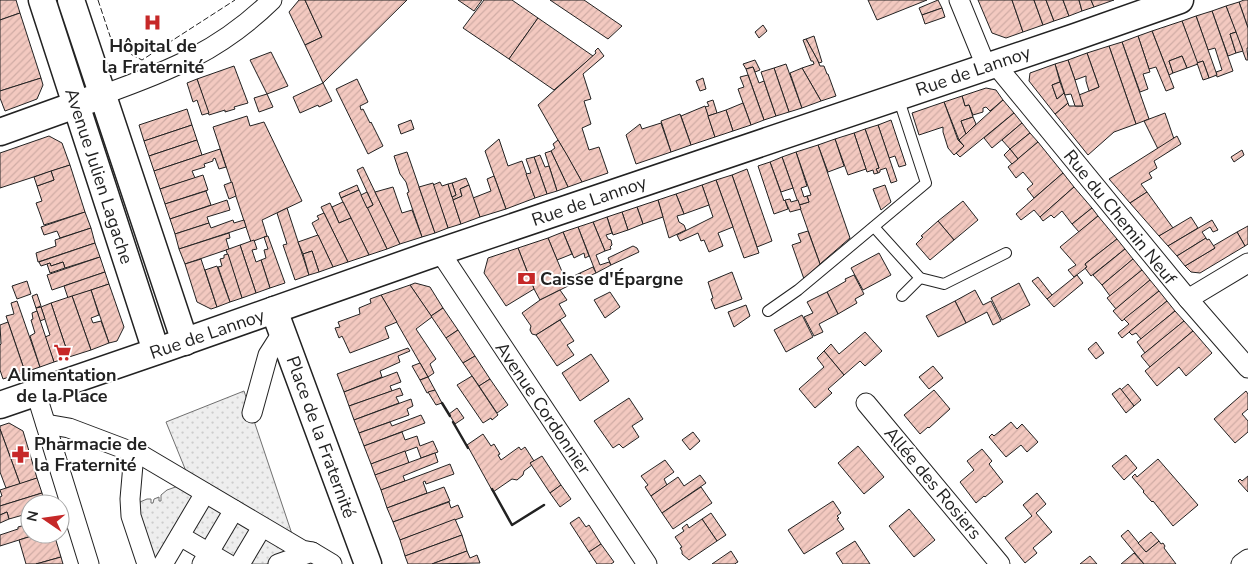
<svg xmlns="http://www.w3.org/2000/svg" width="1248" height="564" font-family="'Nunito Sans',sans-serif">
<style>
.grass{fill:url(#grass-dots);stroke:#6f6f6f}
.building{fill:url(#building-hatch);stroke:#222}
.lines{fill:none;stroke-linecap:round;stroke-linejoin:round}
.lane-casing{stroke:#222;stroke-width:12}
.street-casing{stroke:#222;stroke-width:21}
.secondary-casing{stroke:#222;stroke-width:29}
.lane{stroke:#fff;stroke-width:10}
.street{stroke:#fff;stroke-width:19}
.secondary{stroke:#fff;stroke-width:26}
.fence{stroke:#222;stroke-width:1;stroke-dasharray:6 2.5;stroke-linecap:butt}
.wall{stroke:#222;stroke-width:2.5}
.labels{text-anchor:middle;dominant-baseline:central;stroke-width:4;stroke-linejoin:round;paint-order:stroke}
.poi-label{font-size:18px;font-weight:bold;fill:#222;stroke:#fff}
.street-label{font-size:18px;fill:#222;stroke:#fff}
</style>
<defs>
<pattern id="grass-dots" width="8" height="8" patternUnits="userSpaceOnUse" patternTransform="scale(1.25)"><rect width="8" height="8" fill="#eee"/><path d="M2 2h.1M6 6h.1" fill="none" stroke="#ccc" stroke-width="1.8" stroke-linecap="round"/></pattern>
<pattern id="building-hatch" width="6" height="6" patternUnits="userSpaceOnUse" patternTransform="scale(1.25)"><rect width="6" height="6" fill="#f3c9c0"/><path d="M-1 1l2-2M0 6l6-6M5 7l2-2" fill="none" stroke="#d0aca5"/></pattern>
</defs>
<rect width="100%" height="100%" fill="#fff"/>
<g class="grass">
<polygon points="244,391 295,543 190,481 166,422"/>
<polygon points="184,484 202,495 154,564 140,515 139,508 140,502 147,499 151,499 151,503 153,503 154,499 159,497 159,501 161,501 161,495 167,490"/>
<polygon points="205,497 230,511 208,549 184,535"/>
<polygon points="234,514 258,529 237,564 212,552"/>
<polygon points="263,531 299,553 266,564 243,564"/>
</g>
<g class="building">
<polygon points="0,0 16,0 20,13 0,20"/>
<polygon points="299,0 305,0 322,37 305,45 289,12"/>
<polygon points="305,0 407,0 323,83 305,45 322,37"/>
<polygon points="458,0 482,0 474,11"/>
<polygon points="484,0 512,0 538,18 509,59 463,28"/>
<polygon points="550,0 584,0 622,26 608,39"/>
<polygon points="868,0 927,0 877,20"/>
<polygon points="938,0 942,8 922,15 919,8"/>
<polygon points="978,0 1012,0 1023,32 1006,38 992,33"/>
<polygon points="1012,0 1034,0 1043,25 1023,32"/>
<polygon points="1034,0 1046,0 1054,21 1043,25"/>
<polygon points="1046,0 1063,0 1069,16 1054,21"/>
<polygon points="1063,0 1079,0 1082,11 1069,16"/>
<polygon points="1079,0 1091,0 1094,7 1082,11"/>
<polygon points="1091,0 1114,0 1094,7"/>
<polygon points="1244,0 1248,0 1248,28 1239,2"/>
<polygon points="1239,2 1248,28 1248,48 1247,48 1248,60 1246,60 1226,6"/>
<polygon points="1226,6 1236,32 1230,34 1236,53 1228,56 1212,11"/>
<polygon points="942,8 945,17 925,24 922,15"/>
<polygon points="1212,11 1233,71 1217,77 1216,72 1222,70 1215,48 1208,50 1196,16"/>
<polygon points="20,13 41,78 0,91 0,20"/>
<polygon points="1196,16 1217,75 1209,78 1203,61 1197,63 1182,21"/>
<polygon points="538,18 593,56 554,90 509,59"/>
<polygon points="1182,21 1198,64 1187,68 1182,56 1169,61 1173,73 1169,75 1152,31"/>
<polygon points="763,25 767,31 759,38 755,32"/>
<polygon points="1152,31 1174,88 1166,91 1156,67 1149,69 1138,36"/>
<polygon points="1236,32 1243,51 1236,53 1230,34"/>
<polygon points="814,36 822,62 819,63 806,39"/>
<polygon points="1138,36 1150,72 1143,74 1148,89 1140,92 1122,42"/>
<polygon points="806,39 817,59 820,66 824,66 827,74 828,74 836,96 821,101 802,68 814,64 813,61 811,61 803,40"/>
<polygon points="1122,42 1149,119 1136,124 1109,46"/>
<polygon points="1109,46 1136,124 1114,132 1088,155 1055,114 1068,103 1069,106 1083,106 1079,95 1099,87 1087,53"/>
<polygon points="598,48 604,56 583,74 591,99 584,101 591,124 582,128 589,150 599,147 608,173 582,182 538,105 596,53 595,51"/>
<polygon points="271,52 288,86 267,94 250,60"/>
<polygon points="1087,53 1099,87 1089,91 1086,81 1086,76 1075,80 1068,60"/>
<polygon points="1182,56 1187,68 1173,73 1169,61"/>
<polygon points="755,60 760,70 755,72 753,67 746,69 743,64"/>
<polygon points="1068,60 1075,80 1083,106 1075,106 1071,94 1065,95 1055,64"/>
<polygon points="1203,61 1209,78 1203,80 1197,63"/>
<polygon points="786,64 802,108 789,112 774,68"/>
<polygon points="1055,64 1060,82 1052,85 1057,99 1064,93 1068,103 1055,114 1029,81 1030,73"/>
<polygon points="234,66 248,103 234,107 235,109 225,112 225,110 209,115 197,79"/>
<polygon points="753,67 759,83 764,81 776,116 764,120 746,69"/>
<polygon points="774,68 789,112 776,116 761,72"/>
<polygon points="802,68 821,101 802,108 790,73"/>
<polygon points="748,75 764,120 751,125 738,89 744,87 740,77"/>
<polygon points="41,78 43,85 37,99 5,111 0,98 0,91"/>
<polygon points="703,78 706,89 700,91 696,81"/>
<polygon points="197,79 209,113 202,115 197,100 193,102 187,83"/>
<polygon points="357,79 368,102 360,106 361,110 363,109 370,123 371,122 383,146 368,154 336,89"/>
<polygon points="1060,82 1064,93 1057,99 1052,85"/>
<polygon points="323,83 332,101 319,107 318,105 300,113 293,97"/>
<polygon points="986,88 996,90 1003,100 990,111 986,107 983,108 983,112 973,115 969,105 965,106 962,96"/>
<polygon points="267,94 273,107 259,112 254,98"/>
<polygon points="962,96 965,106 969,105 973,117 961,121 966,134 959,140 944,102"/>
<polygon points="713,100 717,113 708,116 705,107 709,106 707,102"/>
<polygon points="1003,100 1014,113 960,157 956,153 964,146 959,140"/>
<polygon points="944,102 958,140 964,146 954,155 948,148 943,132 943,127 919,135 912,113"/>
<polygon points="743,103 751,125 733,131 726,110"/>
<polygon points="705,106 715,137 691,145 681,116"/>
<polygon points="187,109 192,125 144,141 139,125"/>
<polygon points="726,110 733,131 715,137 708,116"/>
<polygon points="1014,113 1022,123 992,148 984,138"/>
<polygon points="1165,113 1174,139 1158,149 1144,121"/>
<polygon points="680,114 691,145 671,152 661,121"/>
<polygon points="247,116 250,126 264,122 302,201 262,220 267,236 251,242 213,127"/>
<polygon points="973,117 976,124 966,134 961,121"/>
<polygon points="411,120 414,129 401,134 398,125"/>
<polygon points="891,120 906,165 899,167 895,156 889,158 878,125"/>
<polygon points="661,123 671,152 636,164 626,135 640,124 642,129"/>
<polygon points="1022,123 1030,133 1010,149 1002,140"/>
<polygon points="192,125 197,140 149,156 144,141"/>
<polygon points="878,125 897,181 891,183 886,168 880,170 880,172 878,173 876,169 879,168 865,129"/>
<polygon points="865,129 879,168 876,169 878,173 874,174 873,170 867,172 854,133"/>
<polygon points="854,133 866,169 848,175 835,139"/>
<polygon points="1030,133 1038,142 1018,159 1010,149"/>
<polygon points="49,136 62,143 70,165 0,188 0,153"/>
<polygon points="1177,136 1181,144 1154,161 1157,168 1149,173 1152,178 1141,184 1147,192 1130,203 1109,179"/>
<polygon points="499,139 508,166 522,161 535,198 506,209 485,151"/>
<polygon points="835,139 844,166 828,172 818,145"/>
<polygon points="197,140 202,155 154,171 149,156"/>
<polygon points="558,140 567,155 582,182 568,187 551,151 555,148 553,144"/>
<polygon points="1038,142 1063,173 1034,198 1027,189 1033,184 1023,172 1016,178 1008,167"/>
<polygon points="818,145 850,238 820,264 799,205 809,202 807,196 811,195 796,152"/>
<polygon points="220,149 226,167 219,169 215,158 213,159 213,161 204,164 205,167 192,171 195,178 160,189 154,171"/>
<polygon points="1010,149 1018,159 1012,164 1004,155"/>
<polygon points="1242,150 1244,155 1234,162 1231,157"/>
<polygon points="551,151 568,187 557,191 545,153"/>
<polygon points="407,152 435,233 422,237 407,193 409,192 406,182 400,174 394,156"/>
<polygon points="796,152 807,186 801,188 804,197 807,196 809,202 799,205 782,157"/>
<polygon points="540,155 545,167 549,166 557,191 547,194 534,157"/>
<polygon points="534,157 547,194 535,198 526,174 531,173 526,159"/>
<polygon points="782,157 793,188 781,192 770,162"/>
<polygon points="770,162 784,201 785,200 788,209 774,214 758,166"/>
<polygon points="70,165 85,212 44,225 36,203 42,201 37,186 54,180 51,171"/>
<polygon points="363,167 364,169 400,244 387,249 367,208 373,205 357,170"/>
<polygon points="747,169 772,241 757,247 732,175"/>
<polygon points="51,171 54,180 37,186 34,177"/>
<polygon points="1063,173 1074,187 1040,217 1034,210 1021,220 1016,214"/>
<polygon points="203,175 208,190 165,204 160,189"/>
<polygon points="732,175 759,253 744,258 716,180"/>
<polygon points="494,176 506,209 480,217 473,198 491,191 487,179"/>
<polygon points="466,178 469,185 460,189 462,196 453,200 452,197 456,195 452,183"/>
<polygon points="716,180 733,227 718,233 723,246 709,252 704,240 701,241 698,233 680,241 677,235 713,217 702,185"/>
<polygon points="232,182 236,196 229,199 224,185"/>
<polygon points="440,182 442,186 448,184 461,224 448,228 433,185"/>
<polygon points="433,183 448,228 435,233 419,187"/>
<polygon points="452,183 456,195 452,197 448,184"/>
<polygon points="357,185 359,190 341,198 339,193"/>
<polygon points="469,185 480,217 461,224 453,200 462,196 460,189"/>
<polygon points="702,185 709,205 684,214 676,194"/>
<polygon points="885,185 891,202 881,210 873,189"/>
<polygon points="393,187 402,213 412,210 422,237 400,244 375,192"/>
<polygon points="1074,187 1092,208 1072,224 1062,211 1054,218 1051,215 1043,221 1040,217"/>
<polygon points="359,190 387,249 369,255 341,198"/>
<polygon points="206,191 211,205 170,219 165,204"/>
<polygon points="367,192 373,205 367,208 361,195"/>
<polygon points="1147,192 1173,228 1159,236 1130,203"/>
<polygon points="676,194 684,214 677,216 679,222 684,225 686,230 669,238 658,200"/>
<polygon points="790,199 791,202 798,200 801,209 790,212 785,200"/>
<polygon points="227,200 230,210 207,217 209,223 175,234 170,219"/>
<polygon points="658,200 663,217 643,224 637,207"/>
<polygon points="963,201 978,220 954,240 938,221"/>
<polygon points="343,202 351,218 339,223 332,207"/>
<polygon points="330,203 339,223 351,218 369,255 348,262 321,207"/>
<polygon points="637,207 643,224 628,230 622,212"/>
<polygon points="287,208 309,275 295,280 283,245 287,244 277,213"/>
<polygon points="1092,208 1098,216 1079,232 1072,224"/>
<polygon points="85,212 91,228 60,238 57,231 44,235 41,227"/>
<polygon points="622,212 628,230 613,235 607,217"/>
<polygon points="324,213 348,262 333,267 312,223 319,219 317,216"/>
<polygon points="1098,216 1117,239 1085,264 1087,267 1074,277 1068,270 1076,265 1060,247"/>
<polygon points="607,217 612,233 606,235 608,239 611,240 612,245 610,247 611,249 605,251 593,222"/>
<polygon points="1191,217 1198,228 1168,246 1159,236"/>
<polygon points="233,220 234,223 244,220 246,227 179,249 175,234 209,223 211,228"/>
<polygon points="1212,220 1218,230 1213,232 1210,227 1202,232 1206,238 1177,256 1168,246"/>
<polygon points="938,221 954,240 930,260 916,244 923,237 921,236"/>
<polygon points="593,222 605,251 596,255 600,265 609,262 611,265 596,273 578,227"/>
<polygon points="1248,226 1248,244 1245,246 1237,232"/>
<polygon points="578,227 589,256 585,258 584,253 574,258 563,232"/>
<polygon points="91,228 95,243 38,262 36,253 56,246 55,240"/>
<polygon points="808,231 820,264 804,279 792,245 801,242 798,234"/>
<polygon points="563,232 572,254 557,260 548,238"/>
<polygon points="1237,232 1245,246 1200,273 1191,272 1185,266 1215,248 1213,246"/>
<polygon points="229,233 230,238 226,239 229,249 185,264 179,249"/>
<polygon points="318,235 333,267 319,272 312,251 303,254 298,242"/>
<polygon points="268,236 285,283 270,288 261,260 266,258 264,250 268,249 264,237"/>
<polygon points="548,238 568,286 540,300 534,289 518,248"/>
<polygon points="1206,238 1207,240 1209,239 1215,248 1185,266 1177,256"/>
<polygon points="1117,239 1125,249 1091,276 1085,268 1087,267 1085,264"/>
<polygon points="254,240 257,249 252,250 256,262 261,260 270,288 256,293 240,245"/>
<polygon points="95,243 100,257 65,268 63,262 51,266 50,263 41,266 39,262"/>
<polygon points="240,245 256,293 242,298 226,250"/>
<polygon points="633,246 637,248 639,252 611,265 608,258"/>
<polygon points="518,248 534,289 506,306 484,273 488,258"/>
<polygon points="1125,249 1133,259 1102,285 1093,275"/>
<polygon points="312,251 319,272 309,275 303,254"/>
<polygon points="879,253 891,275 863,290 851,268"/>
<polygon points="228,254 242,298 230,302 218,267 222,266 220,259 224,258 224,255"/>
<polygon points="100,257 105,272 52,290 47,275"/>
<polygon points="201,259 217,307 211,309 197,302 185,264"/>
<polygon points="1133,259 1142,270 1110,296 1102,285"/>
<polygon points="63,262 65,268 50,273 47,264 50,263 51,266"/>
<polygon points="217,266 230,302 217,307 205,270"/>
<polygon points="593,267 596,273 582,279 580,273"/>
<polygon points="1142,270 1150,280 1116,309 1107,298"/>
<polygon points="105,272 109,284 68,298 64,286"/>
<polygon points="732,272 742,299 715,309 711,299 713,298 708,282"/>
<polygon points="580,273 582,279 568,286 566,280"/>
<polygon points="854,275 864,294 855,299 857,303 838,314 827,292 846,281 845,279"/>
<polygon points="1077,275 1083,283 1054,307 1047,299"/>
<polygon points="1038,277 1052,295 1047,299 1032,281"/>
<polygon points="1150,280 1159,291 1122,321 1113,311"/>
<polygon points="27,281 31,294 17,299 12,286"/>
<polygon points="415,283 430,287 443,308 431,316 410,285"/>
<polygon points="1019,283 1030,305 1002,320 991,298"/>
<polygon points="109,284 124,327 117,341 109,343 91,290"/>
<polygon points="410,285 432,317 416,329 436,359 430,364 434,373 428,377 381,295"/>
<polygon points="91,290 99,315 91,318 93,323 101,321 109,343 91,350 72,296"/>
<polygon points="560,290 567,300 559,304 566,316 536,335 532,334 530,330 531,326 522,313 540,300"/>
<polygon points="975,290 983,305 991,301 1001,321 993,325 987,312 966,323 955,301"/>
<polygon points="1159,291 1167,301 1122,338 1118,333 1129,324 1124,319"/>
<polygon points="610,292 620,307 605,318 594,300"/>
<polygon points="827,292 838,314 819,324 823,332 814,336 804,317 813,313 807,302"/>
<polygon points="37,294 41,306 36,308 32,296"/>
<polygon points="381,295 397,322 385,327 389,338 350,353 344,340 342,336 339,338 335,328 340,327 338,322 360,314 359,308 371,303 370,299"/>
<polygon points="72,296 91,350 69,357 51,303"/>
<polygon points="17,301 40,367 25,372 6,316 14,314 11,303"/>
<polygon points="955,301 966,323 938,337 926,316"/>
<polygon points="1167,301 1175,311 1141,339 1136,333 1132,335 1129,332"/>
<polygon points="51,303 69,357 54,362 45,337 50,335 41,307"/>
<polygon points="746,305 750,316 734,327 728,312"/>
<polygon points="41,307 45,319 40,321 36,308"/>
<polygon points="443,308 458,330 446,338 431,316"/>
<polygon points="37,311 54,362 40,367 30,336 35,333 31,320 33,319 32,313"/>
<polygon points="1175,311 1184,321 1145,353 1137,342"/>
<polygon points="802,315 813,337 786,352 774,330"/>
<polygon points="560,320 574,341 567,345 574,355 557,366 536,335"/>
<polygon points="1184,321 1193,331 1150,367 1141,356"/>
<polygon points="8,322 25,372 3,379 0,370 0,345 1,344 0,325"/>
<polygon points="458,330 475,356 463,363 446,338"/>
<polygon points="1193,331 1212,353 1186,376 1179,367 1157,386 1145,371"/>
<polygon points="865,332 882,351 865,366 860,361 844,375 824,351 831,344 839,354"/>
<polygon points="1096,342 1104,353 1096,359 1088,349"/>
<polygon points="408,348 410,351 398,356 400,362 380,371 382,377 344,392 337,374"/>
<polygon points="824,351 844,375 828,389 832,393 815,408 799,389 824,367 817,358"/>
<polygon points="591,354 609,381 580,401 562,373"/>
<polygon points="475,356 490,379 479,386 463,363"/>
<polygon points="420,363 428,377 420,380 412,366"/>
<polygon points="933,366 943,378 929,389 919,377"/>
<polygon points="397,372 401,382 390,386 392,391 349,406 344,392"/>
<polygon points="472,376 498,415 492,420 491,418 483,423 457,385"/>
<polygon points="428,377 435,390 427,393 420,380"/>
<polygon points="490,379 508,405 497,413 479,386"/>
<polygon points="1128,384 1141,400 1134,406 1121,390"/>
<polygon points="400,388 403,395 396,397 399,403 354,420 349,406"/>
<polygon points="1120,388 1134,406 1126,413 1112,394"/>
<polygon points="435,390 442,403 436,405 428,392"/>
<polygon points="934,390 950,409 929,428 928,427 920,434 904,415"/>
<polygon points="1246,391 1248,394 1248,409 1242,414 1248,421 1248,432 1235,443 1214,419"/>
<polygon points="629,398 643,419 632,426 639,437 623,448 619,444 613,448 594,421"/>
<polygon points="411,399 413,406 407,409 409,415 359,433 354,420"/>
<polygon points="457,408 464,418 455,424 449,414"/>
<polygon points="421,415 425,423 364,446 359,433 390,422 392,426"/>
<polygon points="1011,422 1017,429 1022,424 1038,442 1027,452 1021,445 1006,457 989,437 992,434 994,436"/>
<polygon points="9,423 23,431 37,478 20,484 0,429 0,426"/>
<polygon points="0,429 20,484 6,488 0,472"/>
<polygon points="402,432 405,440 417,436 420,446 433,441 438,452 421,458 417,447 371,464 364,446"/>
<polygon points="693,432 700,441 690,450 682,440"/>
<polygon points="483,434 491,446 494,444 500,454 498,455 501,460 519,447 521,450 525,447 534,461 530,463 532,465 524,471 523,475 517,480 512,479 493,492 467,445"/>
<polygon points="858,446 884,477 864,494 838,463"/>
<polygon points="982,449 992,461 989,464 1003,482 985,497 984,496 976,503 960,482 974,470 967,461"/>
<polygon points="405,451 409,463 375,475 371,464"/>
<polygon points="435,453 438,462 403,476 405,481 381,490 375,475"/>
<polygon points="1126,455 1137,468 1124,480 1112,466"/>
<polygon points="542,456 561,485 550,493 530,463"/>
<polygon points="1158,459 1198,505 1173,526 1153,501 1152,502 1143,492 1144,491 1132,477 1135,474 1137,477"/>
<polygon points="665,460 674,472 664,479 667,485 651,496 645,487 648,485 641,476"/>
<polygon points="450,464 454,474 426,484 425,481 423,482 427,493 387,508 381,490"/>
<polygon points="700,475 706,483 662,513 651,496 678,477 684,486"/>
<polygon points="1248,476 1248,492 1238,481 1240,479 1242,481"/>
<polygon points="37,478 42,493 0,506 0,497 2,496 0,490"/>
<polygon points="561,485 571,499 560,507 550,493"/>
<polygon points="444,487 450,501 393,522 387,508"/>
<polygon points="701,487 712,503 673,529 662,513"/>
<polygon points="42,493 45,504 30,504 30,513 9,519 7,512 0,515 0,506"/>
<polygon points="1037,493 1046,504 1036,513 1052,532 1033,548 1037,553 1025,563 1005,538 1032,516 1023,505"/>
<polygon points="833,501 841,513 837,516 839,518 837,519 844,529 804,554 788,530"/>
<polygon points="449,502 451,508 458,505 463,517 400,540 393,522"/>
<polygon points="909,509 935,540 914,557 889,526"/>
<polygon points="7,512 9,519 0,523 0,515"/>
<polygon points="30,513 30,534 38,534 0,546 0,535 18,529 18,527 25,525 22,516"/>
<polygon points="711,513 726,535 717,541 702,519"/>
<polygon points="579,517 586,527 589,525 601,544 589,552 570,523"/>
<polygon points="455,519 462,535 405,556 400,540"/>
<polygon points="702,519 717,541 689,560 682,554 682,551 680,548 682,547 675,537 684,531 682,528 687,524 689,528"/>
<polygon points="1128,530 1146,552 1159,541 1161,544 1163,543 1165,546 1164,548 1176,564 1144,564 1121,536"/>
<polygon points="1151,532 1159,541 1146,552 1138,543"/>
<polygon points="38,534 54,534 61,557 36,564 26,564 19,540"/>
<polygon points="462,535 467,551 432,564 408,564 405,556"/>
<polygon points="855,541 870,564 843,564 836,553"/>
<polygon points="601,544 614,562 611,564 597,564 589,552"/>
<polygon points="467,551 470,558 477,555 480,563 432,564"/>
<polygon points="731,551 738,562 736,563 735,564 712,564"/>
<polygon points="1134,553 1144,564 1121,564"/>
<polygon points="1090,556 1097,564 1080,564"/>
<polygon points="61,557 63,564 36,564"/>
</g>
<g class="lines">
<defs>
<g id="lane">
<polyline points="874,227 920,278 944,284 1006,253"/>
<polyline points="902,296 920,278"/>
<polyline points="768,311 798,290 926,183 898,97"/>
</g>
<g id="street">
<polyline points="959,0 986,66"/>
<polyline points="995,64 1188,299 1248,368"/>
<path d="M102,95c67,-24 118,-44 170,-95"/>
<polyline points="440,252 647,564"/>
<polyline points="1188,299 1248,263"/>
<polyline points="36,393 89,564"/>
<polyline points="866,403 1000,564"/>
<polyline points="252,413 268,355 282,333"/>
<polyline points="46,424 69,428 143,456 302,550 312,552 332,564"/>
<polyline points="134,453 130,499 131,516 147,564"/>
<polyline points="180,536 228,564"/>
<polyline points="163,564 205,493"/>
<polyline points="202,564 234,510"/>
<polyline points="240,564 262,527"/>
<polyline points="278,564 312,552"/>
<polyline points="1241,564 1248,559"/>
</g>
<g id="secondary">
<polyline points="42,0 156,351"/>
<polyline points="71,0 185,342"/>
<polyline points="0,132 92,99"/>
<polyline points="274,310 368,564"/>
<polyline points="0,405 169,347 427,256 1075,37 1180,0"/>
</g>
</defs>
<use href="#lane" class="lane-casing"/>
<use href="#street" class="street-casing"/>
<use href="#secondary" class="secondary-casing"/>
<use href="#lane" class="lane"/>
<use href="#street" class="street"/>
<use href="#secondary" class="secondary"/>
<polyline class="fence" points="98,0 113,45 142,60 235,0"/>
<g class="wall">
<polyline points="442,403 450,416"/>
<polyline points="453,422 468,448"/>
<polyline points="492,489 512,525 544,505"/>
</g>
</g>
<defs>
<symbol id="hospital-bare" viewBox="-9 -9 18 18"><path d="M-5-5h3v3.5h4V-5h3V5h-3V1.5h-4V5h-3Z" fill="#c62828" stroke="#fff" stroke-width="2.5" paint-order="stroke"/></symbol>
<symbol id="bank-bare" viewBox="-9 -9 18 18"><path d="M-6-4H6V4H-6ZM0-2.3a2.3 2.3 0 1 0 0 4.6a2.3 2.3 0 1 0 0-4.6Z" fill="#c62828" stroke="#fff" stroke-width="2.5" paint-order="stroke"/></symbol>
<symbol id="supermarket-bare" viewBox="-9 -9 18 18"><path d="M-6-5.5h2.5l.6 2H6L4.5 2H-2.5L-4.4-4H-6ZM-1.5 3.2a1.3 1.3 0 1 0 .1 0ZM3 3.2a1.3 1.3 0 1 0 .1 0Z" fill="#c62828" stroke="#fff" stroke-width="2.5" paint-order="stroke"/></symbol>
<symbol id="pharmacy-bare" viewBox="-9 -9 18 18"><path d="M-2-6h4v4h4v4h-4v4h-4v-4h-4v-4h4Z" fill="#c62828" stroke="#fff" stroke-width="2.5" paint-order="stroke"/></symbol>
</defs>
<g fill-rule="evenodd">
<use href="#hospital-bare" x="140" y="10" width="25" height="25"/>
<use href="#bank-bare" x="514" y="266" width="25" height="25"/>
<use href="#supermarket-bare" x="50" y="340" width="25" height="25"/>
<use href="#pharmacy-bare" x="8" y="442" width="25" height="25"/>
</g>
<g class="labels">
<g class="poi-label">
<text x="153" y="46">Hôpital de<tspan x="153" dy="21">la Fraternité</tspan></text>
<text x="540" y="279" text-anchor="start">Caisse d'Épargne</text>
<text x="62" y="375">Alimentation<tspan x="62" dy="21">de la Place</tspan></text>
<text x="34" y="444" text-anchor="start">Pharmacie de<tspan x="34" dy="21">la Fraternité</tspan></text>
</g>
<g class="street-label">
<text transform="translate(973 71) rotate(-19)">Rue de Lannoy</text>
<text transform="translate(99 176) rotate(72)">Avenue Julien Lagache</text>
<text transform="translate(589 201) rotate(-19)">Rue de Lannoy</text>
<text transform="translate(1120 217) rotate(51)">Rue du Chemin Neuf</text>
<text transform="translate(207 334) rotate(-19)">Rue de Lannoy</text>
<text transform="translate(543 408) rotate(56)">Avenue Cordonnier</text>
<text transform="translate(321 437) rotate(70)">Place de la Fraternité</text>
<text transform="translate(933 483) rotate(50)">Allée des Rosiers</text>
</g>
</g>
<g transform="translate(45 519) rotate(283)"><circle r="24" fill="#ffffff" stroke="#a7a7a7"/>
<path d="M0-4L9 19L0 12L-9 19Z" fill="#c62828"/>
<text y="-8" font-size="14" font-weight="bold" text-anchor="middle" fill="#222222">N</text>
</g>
</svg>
